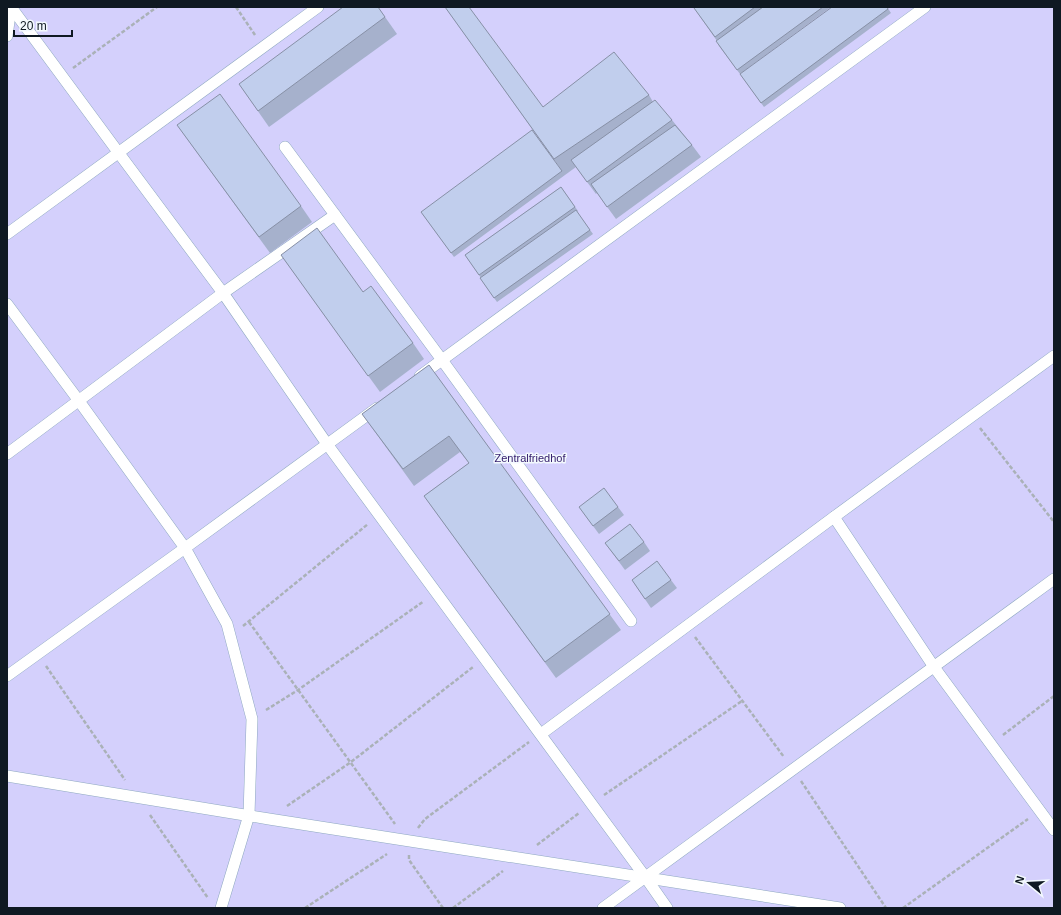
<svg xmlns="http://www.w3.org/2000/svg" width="1061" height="915" font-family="Helvetica,sans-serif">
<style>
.green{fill:#d4d0fc}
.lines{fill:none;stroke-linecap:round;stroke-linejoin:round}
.lane-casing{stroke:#8ea8c0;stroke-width:12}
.path{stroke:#aab1b7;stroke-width:2.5;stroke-dasharray:4 2;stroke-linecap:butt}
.lane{stroke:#fff;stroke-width:11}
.wall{fill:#a6b1cc}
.building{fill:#c1ceed;stroke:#8790a6}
.labels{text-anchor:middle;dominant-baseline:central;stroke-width:3;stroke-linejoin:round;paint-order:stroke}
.park-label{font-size:11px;fill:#311a6a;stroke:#f3f9fe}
</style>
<rect width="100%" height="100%" fill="#f3f9fe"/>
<rect class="green" x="7" y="7" width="1047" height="901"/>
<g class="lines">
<defs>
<g id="lane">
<polyline points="11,7 118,152 223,293 327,444 646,878 667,908"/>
<polyline points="7,36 11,7"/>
<polyline points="285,147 442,360 631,621"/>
<polyline points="7,234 318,7"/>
<polyline points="7,304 79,401 185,548 227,624 252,719 249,815 221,908"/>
<polyline points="420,376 925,7"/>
<polyline points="7,454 223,293 335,215"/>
<polyline points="834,517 934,667 1054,830"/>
<polyline points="7,676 185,548 377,408"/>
<polyline points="541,734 834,517 1054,356"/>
<polyline points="7,776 269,819 840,908"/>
<polyline points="603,908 1054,579"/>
</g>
</defs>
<use href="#lane" class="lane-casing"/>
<g class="path">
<polyline points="236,7 255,35"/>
<polyline points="73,68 157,7"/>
<polyline points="980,428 1054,522"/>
<polyline points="249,622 395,824"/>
<polyline points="243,626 368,524"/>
<polyline points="695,637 784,757"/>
<polyline points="46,666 125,780"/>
<polyline points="266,710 298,690 424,601"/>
<polyline points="1003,735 1054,696"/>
<polyline points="801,781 886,908"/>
<polyline points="604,795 742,701"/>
<polyline points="287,806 351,762 473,667"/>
<polyline points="150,815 208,898"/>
<polyline points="418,828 425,819 529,742"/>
<polyline points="537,845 579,813"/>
<polyline points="409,855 409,860 443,908"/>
<polyline points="305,908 387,854"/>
<polyline points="453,908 503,871"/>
<polyline points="903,908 1028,819"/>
</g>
<use href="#lane" class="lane"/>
</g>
<g class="wall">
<polygon points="378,7 397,34 269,127 239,84"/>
<polygon points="445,7 543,107 649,95 653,102 672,120 692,145 701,157 616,219 597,193 596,194 576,167 565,175 454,257 421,212 560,168"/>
<polygon points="695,7 831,7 740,74 719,46 717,41 694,8"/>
<polygon points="887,7 891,13 764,107 740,74"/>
<polygon points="177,125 301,206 312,222 270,253"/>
<polygon points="561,187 578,211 577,212 593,234 497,302 480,278 481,278 465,255"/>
<polygon points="281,255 363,292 413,343 424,359 380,392"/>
<polygon points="429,365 621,630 556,678 424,496 469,463 460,452 414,486 362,414"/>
<polygon points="579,507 618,507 624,515 599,534"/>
<polygon points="644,542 650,551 625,570 605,543"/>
<polygon points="632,580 671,580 677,588 651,608"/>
</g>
<g class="building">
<polygon points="343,7 378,7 385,17 258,111 239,84"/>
<polygon points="445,7 469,7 543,107 614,52 649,95 554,159"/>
<polygon points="695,7 755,7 715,37 694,8"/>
<polygon points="763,7 823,7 737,70 716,41"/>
<polygon points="832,7 887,7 888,9 761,103 740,74"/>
<polygon points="220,94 301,206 259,237 177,125"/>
<polygon points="655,100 672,120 587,182 571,160"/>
<polygon points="675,125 692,145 607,207 591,184"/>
<polygon points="532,130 562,171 451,253 421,212"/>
<polygon points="561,187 575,207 479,275 465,255"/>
<polygon points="576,210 590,230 494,298 480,278"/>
<polygon points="317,228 363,292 371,286 413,343 368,376 281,255"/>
<polygon points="429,365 610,614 545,662 424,496 469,463 449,436 403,469 362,414"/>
<polygon points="604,488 618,507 593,526 579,507"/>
<polygon points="630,524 644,542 619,561 605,543"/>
<polygon points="657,561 671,580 645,599 632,580"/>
</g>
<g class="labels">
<g class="park-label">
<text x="530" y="458">Zentralfriedhof</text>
</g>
</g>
<rect width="1061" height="915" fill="none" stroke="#0f1922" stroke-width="16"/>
<g transform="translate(1029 883) rotate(288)" stroke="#f3f9fe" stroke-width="3" paint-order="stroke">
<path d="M0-3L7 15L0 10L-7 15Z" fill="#0f1922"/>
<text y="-6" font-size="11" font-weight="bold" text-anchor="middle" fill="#0f1922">N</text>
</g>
<path d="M14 30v6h58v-6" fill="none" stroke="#0f1922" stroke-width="2"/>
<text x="20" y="30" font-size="12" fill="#0f1922" stroke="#f3f9fe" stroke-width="3" paint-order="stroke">20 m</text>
</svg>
